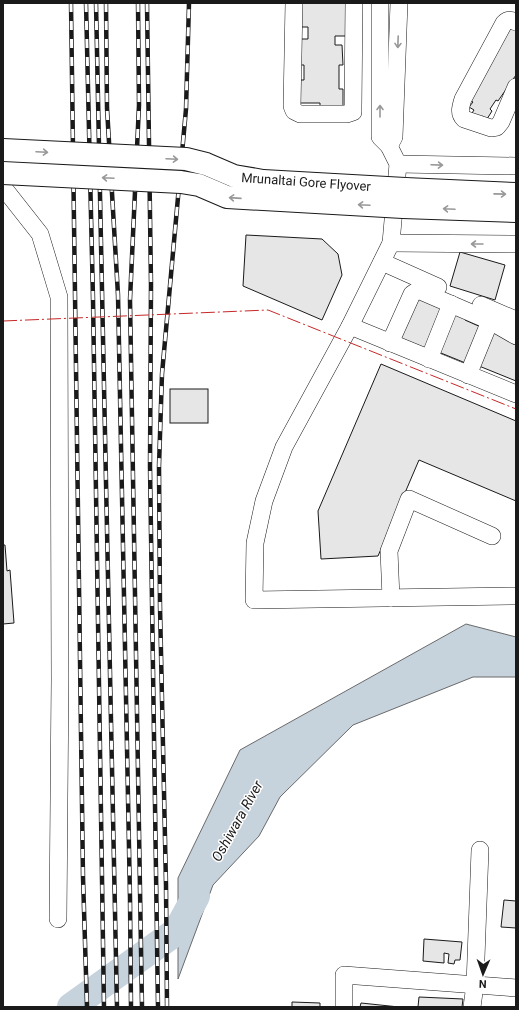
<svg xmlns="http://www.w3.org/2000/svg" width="519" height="1010" font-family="Roboto,sans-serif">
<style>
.water{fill:#c6d2dc;stroke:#6a6a6a}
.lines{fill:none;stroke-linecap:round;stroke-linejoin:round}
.river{stroke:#c6d2dc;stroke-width:28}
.building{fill:#e6e6e6;stroke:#1a1a1a}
.minor-casing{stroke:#1a1a1a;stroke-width:18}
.major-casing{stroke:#1a1a1a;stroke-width:24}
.minor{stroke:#fff;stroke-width:17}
.major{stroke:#fff;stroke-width:22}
.rail-casing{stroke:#1a1a1a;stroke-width:4.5}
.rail{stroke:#fff;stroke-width:3;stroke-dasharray:9;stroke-linecap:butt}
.major-bridge-casing{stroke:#1a1a1a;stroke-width:24;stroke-linecap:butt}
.major-bridge{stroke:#fff;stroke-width:22}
.power{stroke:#c62828;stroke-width:1;stroke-dasharray:14 3 2 3;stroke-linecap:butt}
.oneway{stroke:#989898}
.labels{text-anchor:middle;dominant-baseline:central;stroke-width:3;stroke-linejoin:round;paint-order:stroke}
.street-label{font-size:13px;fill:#1a1a1a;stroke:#fff}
.water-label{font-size:14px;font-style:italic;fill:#1a1a1a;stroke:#fff}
</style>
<rect width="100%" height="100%" fill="#fff"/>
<polygon class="water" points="466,624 516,637 516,677 473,677 353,725 280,797 259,836 213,885 178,979 178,878 240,750"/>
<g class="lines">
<polyline class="river" points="71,1007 177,931 196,896"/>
</g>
<g class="building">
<polygon points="301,3 348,3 349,36 335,36 335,45 342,45 343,65 339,65 339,89 343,89 343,109 320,109 320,103 300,103 300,80 304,80 304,65 300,65 300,39 308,39 308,27 301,27"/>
<polygon points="512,24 516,26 516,75 498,101 496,100 490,109 492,111 487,119 482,116 479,121 470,116 474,110 469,107 473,102 466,98"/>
<polygon points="246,235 322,239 338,254 342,275 322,320 243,286"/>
<polygon points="460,252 505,265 495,300 450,286"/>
<polygon points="417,293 446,309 430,350 400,338"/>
<polygon points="454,309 467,314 465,320 483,328 468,364 436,351"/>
<polygon points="494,332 516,343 516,381 479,366"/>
<polygon points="381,364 516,421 516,501 419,460 378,556 321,559 318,511"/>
<rect x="170" y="389" width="38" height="34"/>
<polygon points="3,545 5,545 7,571 10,570 14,623 3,624"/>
<polygon points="504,900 516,901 516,928 501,927"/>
<polygon points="424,939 462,942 460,960 455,960 454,964 448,963 449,954 444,953 444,963 423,961"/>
<polygon points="419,997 463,999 462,1007 418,1007"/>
<polygon points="292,1002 320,1003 320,1007 292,1007"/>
<polygon points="361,1003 399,1007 360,1007"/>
</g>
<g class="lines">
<defs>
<g id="minor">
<polyline points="294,3 292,106 294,111 300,114 347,114 353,112 353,108 354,3"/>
<polyline points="380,3 380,137 389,146 398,164 391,243 350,326 284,447 264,501 255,543 254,600 516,596"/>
<path d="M516,22c-5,-2 -8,-3 -12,1l-41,76c-2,7 -5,14 1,20l27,9 6,-1 4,-5 15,-35"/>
<polyline points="389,146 394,137 399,3"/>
<polyline points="398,164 516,166"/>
<polyline points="3,187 40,234 59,297 60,679 58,919"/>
<polyline points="391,243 516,244"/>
<polyline points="382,262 438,287"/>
<polyline points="481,305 516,320"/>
<polyline points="350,326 516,394"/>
<polyline points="390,343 412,294 418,290 490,321 516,336"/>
<polyline points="429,359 451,304"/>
<polyline points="468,375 490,321"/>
<polyline points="391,598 389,551 409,499 492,536"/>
<polyline points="344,1007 344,975 516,988"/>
<polyline points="472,1007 475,985 480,850"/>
</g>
<g id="major">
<polyline points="405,189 516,194"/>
<polyline points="403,207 516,211"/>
</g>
</defs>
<use href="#minor" class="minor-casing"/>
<use href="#major" class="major-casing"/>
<use href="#minor" class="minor"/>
<use href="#major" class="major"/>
<defs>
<g id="rail">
<polyline points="71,3 83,877 87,1007"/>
<polyline points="86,3 93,299 104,1007"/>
<polyline points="96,3 117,1007"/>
<polyline points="106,3 107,108 118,295 130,898 131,1007"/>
<polyline points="138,3 139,105 130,300 142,1007"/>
<polyline points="147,3 151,284 150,466 158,1007"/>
<polyline points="167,1007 166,885 160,606 159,466 162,374 186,109 189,3"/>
</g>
</defs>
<use href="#rail" class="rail-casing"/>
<use href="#rail" class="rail"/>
<defs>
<g id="major-bridge">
<polyline points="3,150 186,159 206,164 234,176 263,181 405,189"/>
<polyline points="3,173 181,182 199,185 227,197 403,207"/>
</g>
</defs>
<use href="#major-bridge" class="major-bridge-casing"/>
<use href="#major-bridge" class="major-bridge"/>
<polyline class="power" points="3,321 268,310 516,409"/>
</g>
<defs><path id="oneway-shaft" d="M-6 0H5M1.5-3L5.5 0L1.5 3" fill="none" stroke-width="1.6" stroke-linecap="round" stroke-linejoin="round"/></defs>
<g class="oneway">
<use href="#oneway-shaft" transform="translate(398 42) rotate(92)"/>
<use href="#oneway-shaft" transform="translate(380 111) rotate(-90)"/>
<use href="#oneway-shaft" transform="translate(42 152) rotate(3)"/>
<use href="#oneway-shaft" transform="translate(172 159) rotate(3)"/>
<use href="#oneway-shaft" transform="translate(437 165) rotate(2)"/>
<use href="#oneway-shaft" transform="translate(108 178) rotate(-177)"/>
<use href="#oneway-shaft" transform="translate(500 194) rotate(1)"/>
<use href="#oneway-shaft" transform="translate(235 198) rotate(-176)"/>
<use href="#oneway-shaft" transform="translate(364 205) rotate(-177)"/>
<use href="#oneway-shaft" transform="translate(449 209) rotate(-177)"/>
<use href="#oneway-shaft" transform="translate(477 244) rotate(-180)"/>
</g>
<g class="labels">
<g class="street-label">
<text transform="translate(306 182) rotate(4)">Mrunaltai Gore Flyover</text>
</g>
<g class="water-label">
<text transform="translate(237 821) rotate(-61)">Oshiwara River</text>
</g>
</g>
<rect width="519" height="1010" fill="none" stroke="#1a1a1a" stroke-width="8"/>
<g transform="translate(483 974) rotate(182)" stroke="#ffffff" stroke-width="3" paint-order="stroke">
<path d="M0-3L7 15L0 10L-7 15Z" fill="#1a1a1a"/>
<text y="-6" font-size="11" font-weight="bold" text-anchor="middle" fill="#1a1a1a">N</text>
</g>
</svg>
